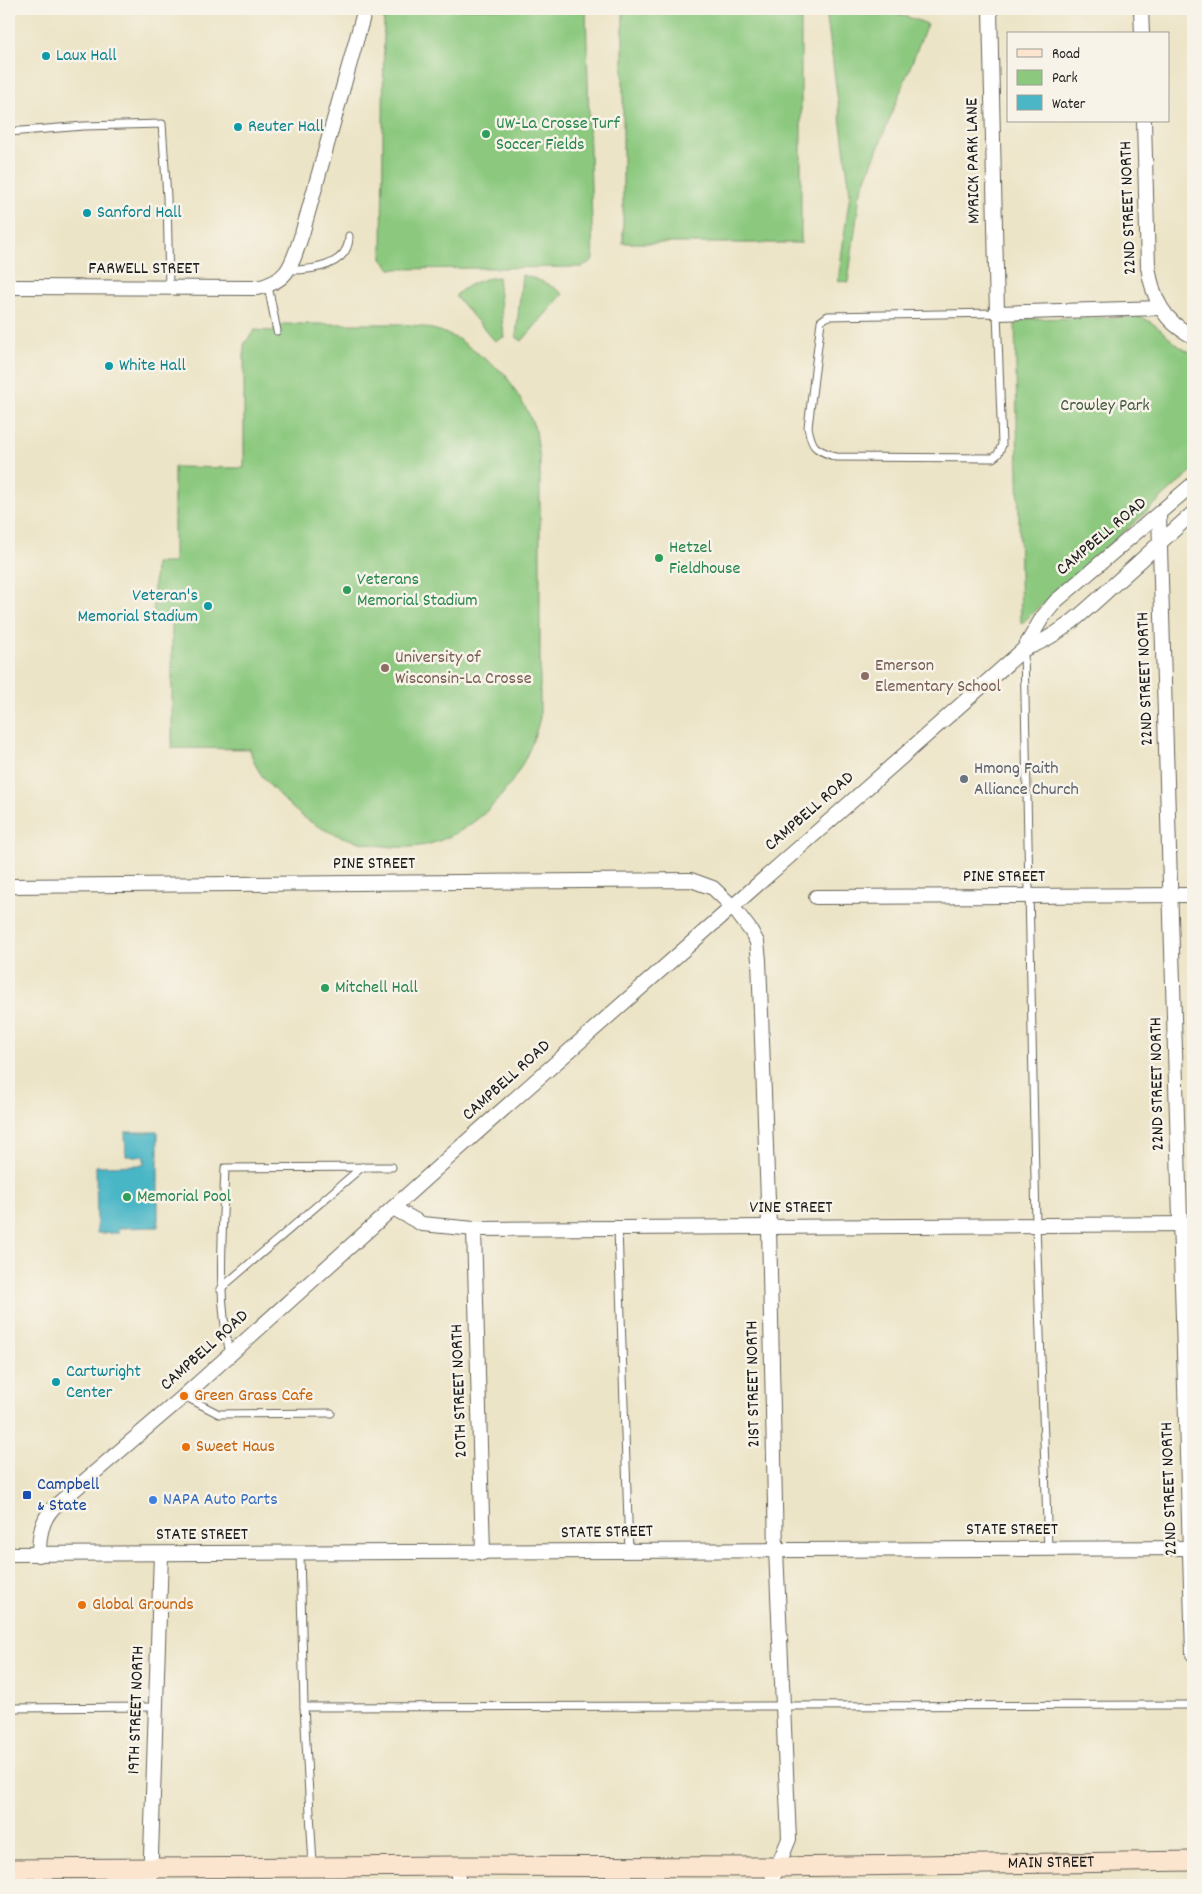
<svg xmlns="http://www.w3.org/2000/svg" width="1202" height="1894" font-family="Dekko,sans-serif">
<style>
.green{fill:#8cc97f;stroke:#54724e}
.water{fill:#4ab6c6;stroke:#336971}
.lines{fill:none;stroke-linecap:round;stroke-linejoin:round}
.lane-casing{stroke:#656258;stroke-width:9}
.street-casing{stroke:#656258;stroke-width:16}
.secondary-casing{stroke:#656258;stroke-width:21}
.lane{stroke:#fff;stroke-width:7}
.street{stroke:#fff;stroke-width:14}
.secondary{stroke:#fce5cf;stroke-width:19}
.culture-dot{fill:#0f9aa8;stroke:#f7f3e8;stroke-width:2}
.leisure-dot{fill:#2e9e5b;stroke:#f7f3e8;stroke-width:2}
.education-dot{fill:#8d6e63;stroke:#f7f3e8;stroke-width:2}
.worship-dot{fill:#6b7280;stroke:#f7f3e8;stroke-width:2}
.food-dot{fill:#e8710a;stroke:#f7f3e8;stroke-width:2}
.transit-dot{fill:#1a4fb4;stroke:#f7f3e8;stroke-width:2}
.shop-dot{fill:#3f7fe0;stroke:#f7f3e8;stroke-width:2}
.labels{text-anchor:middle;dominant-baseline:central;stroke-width:5;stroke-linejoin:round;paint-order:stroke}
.culture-label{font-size:18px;fill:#0d838f;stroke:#f7f3e8;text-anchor:start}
.leisure-label{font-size:18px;fill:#27864d;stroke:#f7f3e8;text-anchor:start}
.street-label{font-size:18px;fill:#1c1c1c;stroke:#f7f3e8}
.park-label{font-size:18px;fill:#43593f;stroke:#f7f3e8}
.education-label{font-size:18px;fill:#785e54;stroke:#f7f3e8;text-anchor:start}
.worship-label{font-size:18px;fill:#5b616d;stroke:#f7f3e8;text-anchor:start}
.food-label{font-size:18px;fill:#c56008;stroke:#f7f3e8;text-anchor:start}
.transit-label{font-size:18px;fill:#164399;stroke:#f7f3e8;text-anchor:start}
.shop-label{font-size:18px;fill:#366cbe;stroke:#f7f3e8;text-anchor:start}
</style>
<rect width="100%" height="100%" fill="#f7f3e8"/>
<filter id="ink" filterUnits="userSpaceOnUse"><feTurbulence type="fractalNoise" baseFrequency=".02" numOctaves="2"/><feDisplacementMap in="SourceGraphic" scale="10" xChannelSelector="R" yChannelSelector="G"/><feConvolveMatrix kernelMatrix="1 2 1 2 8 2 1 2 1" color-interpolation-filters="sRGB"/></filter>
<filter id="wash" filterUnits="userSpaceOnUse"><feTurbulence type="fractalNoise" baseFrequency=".0096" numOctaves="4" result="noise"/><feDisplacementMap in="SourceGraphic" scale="20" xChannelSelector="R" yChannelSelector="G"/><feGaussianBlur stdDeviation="1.12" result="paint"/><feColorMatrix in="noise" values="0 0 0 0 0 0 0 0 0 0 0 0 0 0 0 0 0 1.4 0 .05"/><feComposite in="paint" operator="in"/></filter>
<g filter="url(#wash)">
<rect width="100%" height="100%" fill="#ece4c6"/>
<g class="green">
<polygon points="384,9 586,9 593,260 582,267 391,269 382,259"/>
<rect x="623" y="9" width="178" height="234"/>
<path d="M839,9c33,0 57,2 88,15l-67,170 -12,88 -10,-1 12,-88 -24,-183z"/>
<path d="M522,275c16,4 28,9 41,19l-41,47 -6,-4z"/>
<path d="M498,277l6,60 -9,4 -40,-45c12,-12 25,-17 43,-19z"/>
<path d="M1141,317c20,7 31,30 52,36v117l-172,154 -6,-305z"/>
<path d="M283,324h118l18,2 21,5 20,9 45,34 23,38 8,19 4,29v258c-14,57 -55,112 -114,127 -19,4 -42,2 -61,-2 -30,-6 -55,-18 -77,-39 -17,-17 -33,-31 -38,-55l-78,-1v-131l-19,-1 2,-53h19v-96l70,1v-124l11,-14 17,1z"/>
</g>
<polygon class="water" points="125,1132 158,1132 158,1227 118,1228 118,1233 97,1233 96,1166 144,1165 144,1156 126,1156"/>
</g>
<g filter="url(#ink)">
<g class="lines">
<defs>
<g id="lane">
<polyline points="9,132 84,126 162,124 167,197 169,288"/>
<path d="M290,270c23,0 59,-4 59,-34"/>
<polyline points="268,286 277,331"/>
<path d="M997,313l5,132 -4,9 -5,4 -157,-1c-21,-8 -24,-8 -28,-30l13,-106 7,-5z"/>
<polyline points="1024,650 1036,1225 1048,1549"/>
<polyline points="618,1228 629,1551"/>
<polyline points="220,1289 362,1167"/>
<path d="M230,1354c-14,-61 -7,-124 -5,-186l167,-1"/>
<polyline points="184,1396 219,1414 331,1413"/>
<polyline points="300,1553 304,1707 313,1865"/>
<polyline points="304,1707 1193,1705"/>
<polyline points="9,1708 156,1707"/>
</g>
<g id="street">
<polyline points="990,9 997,313 1161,308"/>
<polyline points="1141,9 1142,34"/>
<path d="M1144,121l4,146c5,31 15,55 45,69"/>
<path d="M9,287l248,1c33,-7 35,-25 45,-54l63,-225"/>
<polyline points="1159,514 1193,1654"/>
<path d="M1024,649c38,-13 66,-43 95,-69 25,-22 49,-45 74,-67"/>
<polyline points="9,886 691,880 713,888 732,906 751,931 757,942 759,960 769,1227 776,1550 789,1839 770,1885"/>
<polyline points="816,897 1193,895"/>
<polyline points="393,1208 422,1224 474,1229 1193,1224"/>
<polyline points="474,1229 483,1553"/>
<polyline points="9,1554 1193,1548"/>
<path d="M39,1555c0,-18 2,-34 14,-47l131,-112 272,-245 568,-502 18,-31 14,-17 137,-117"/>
<polyline points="458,1866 458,1885"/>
<polyline points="150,1885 161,1554"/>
</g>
<g id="secondary">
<path id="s1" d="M9,1869l449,-3 319,1 416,-6"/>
</g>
</defs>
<use href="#lane" class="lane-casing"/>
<use href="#street" class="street-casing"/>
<use href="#secondary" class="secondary-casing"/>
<use href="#lane" class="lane"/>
<use href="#street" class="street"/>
<use href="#secondary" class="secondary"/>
</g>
</g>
<g class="culture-dot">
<circle cx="46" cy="56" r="5"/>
<circle cx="238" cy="127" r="5"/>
<circle cx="87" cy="213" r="5"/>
<circle cx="109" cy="366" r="5"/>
<circle cx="208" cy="606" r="5"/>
<circle cx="56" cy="1382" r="5"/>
</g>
<g class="leisure-dot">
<circle cx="486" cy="134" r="5"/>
<circle cx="659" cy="558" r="5"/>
<circle cx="347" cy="590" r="5"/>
<circle cx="325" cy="988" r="5"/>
<circle cx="127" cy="1197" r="5"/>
</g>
<g class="education-dot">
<circle cx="385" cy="668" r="5"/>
<circle cx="865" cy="676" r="5"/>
</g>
<circle class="worship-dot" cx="964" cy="779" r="5"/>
<g class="food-dot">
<circle cx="184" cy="1396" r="5"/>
<circle cx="186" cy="1447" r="5"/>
<circle cx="82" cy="1605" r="5"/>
</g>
<rect class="transit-dot" x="22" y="1490" width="10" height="10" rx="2.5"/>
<circle class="shop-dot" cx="153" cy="1500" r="5"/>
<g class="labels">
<g class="culture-label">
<text x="56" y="56">Laux Hall</text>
<text x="248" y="127">Reuter Hall</text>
<text x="97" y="213">Sanford Hall</text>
<text x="119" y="366">White Hall</text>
<text x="198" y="596" text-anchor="end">Veteran's<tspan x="198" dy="21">Memorial Stadium</tspan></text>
<text x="66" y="1372">Cartwright<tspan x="66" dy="21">Center</tspan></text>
</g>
<g class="leisure-label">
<text x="496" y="124">UW-La Crosse Turf<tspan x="496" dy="21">Soccer Fields</tspan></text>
<text x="669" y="548">Hetzel<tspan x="669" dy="21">Fieldhouse</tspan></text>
<text x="357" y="580">Veterans<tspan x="357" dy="21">Memorial Stadium</tspan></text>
<text x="335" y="988">Mitchell Hall</text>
<text x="137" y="1197">Memorial Pool</text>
</g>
<g class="street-label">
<text transform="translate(974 161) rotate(-91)">MYRICK PARK LANE</text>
<text transform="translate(1129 208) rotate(-92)">22ND STREET NORTH</text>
<text x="144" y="269">FARWELL STREET</text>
<text transform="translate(1102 537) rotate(-40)">CAMPBELL ROAD</text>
<text transform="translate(1146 679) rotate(-92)">22ND STREET NORTH</text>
<text transform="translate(810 812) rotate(-41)">CAMPBELL ROAD</text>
<text x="374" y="864">PINE STREET</text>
<text x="1004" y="877">PINE STREET</text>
<text transform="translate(507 1081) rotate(-42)">CAMPBELL ROAD</text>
<text transform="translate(1158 1084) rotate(-91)">22ND STREET NORTH</text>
<text x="791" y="1208">VINE STREET</text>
<text transform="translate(205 1351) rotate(-42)">CAMPBELL ROAD</text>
<text transform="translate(754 1384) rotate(-91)">21ST STREET NORTH</text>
<text transform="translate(460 1391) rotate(-92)">20TH STREET NORTH</text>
<text transform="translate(1170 1489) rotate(-92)">22ND STREET NORTH</text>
<text x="1012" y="1530">STATE STREET</text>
<text transform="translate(607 1533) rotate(-1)">STATE STREET</text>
<text x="202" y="1535">STATE STREET</text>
<text transform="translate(137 1710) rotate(-88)">19TH STREET NORTH</text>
<text stroke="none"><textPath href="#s1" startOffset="1042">MAIN STREET</textPath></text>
</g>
<g class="park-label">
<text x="1105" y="406">Crowley Park</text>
</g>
<g class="education-label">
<text x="395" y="658">University of<tspan x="395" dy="21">Wisconsin-La Crosse</tspan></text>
<text x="875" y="666">Emerson<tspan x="875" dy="21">Elementary School</tspan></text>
</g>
<g class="worship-label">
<text x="974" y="769">Hmong Faith<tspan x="974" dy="21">Alliance Church</tspan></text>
</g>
<g class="food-label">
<text x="194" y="1396">Green Grass Cafe</text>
<text x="196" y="1447">Sweet Haus</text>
<text x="92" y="1605">Global Grounds</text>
</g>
<g class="transit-label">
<text x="37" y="1485">Campbell<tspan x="37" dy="21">&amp; State</tspan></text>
</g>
<g class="shop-label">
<text x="163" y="1500">NAPA Auto Parts</text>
</g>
</g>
<rect width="1202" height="1894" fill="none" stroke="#f7f3e8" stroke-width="30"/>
<rect x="1007" y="32" width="162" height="90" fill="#f7f3e8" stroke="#9f9d96"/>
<rect x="1017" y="49" width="25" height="8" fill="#fce5cf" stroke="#9f9d96"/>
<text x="1052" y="58" font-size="15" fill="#1c1c1c">Road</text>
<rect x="1017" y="70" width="25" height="15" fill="#8cc97f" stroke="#9f9d96"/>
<text x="1052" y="82" font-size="15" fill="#1c1c1c">Park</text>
<rect x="1017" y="95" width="25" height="15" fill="#4ab6c6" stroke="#9f9d96"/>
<text x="1052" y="108" font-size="15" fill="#1c1c1c">Water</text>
</svg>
